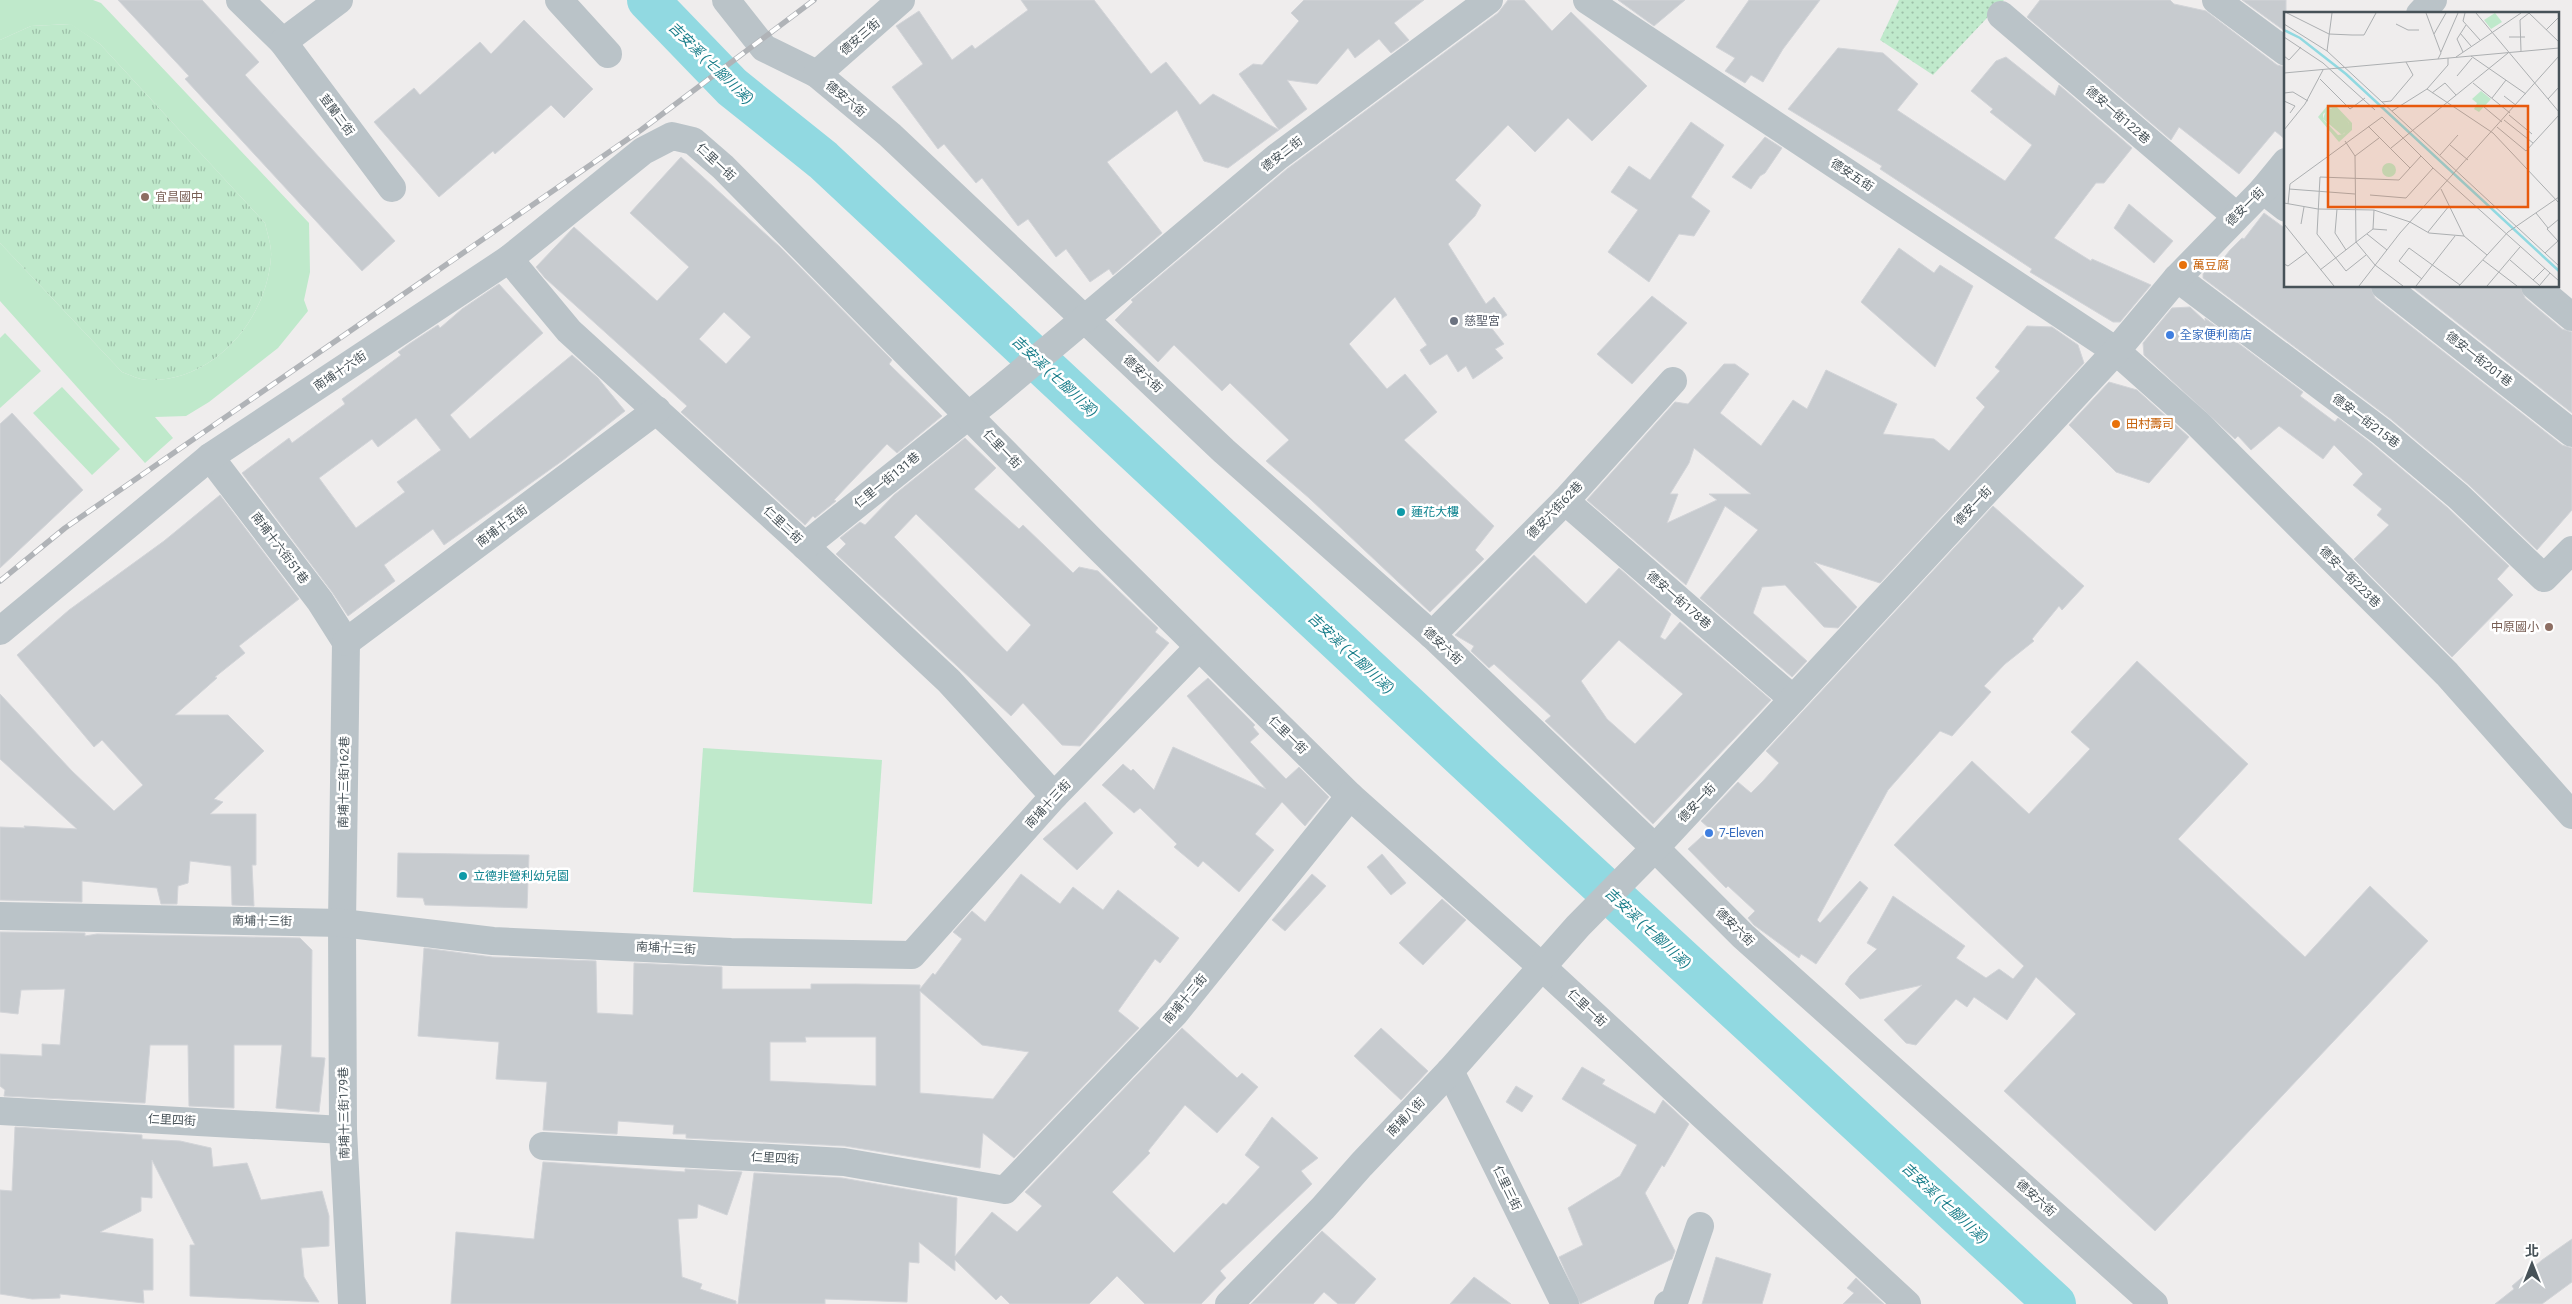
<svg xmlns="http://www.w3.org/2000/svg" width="2572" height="1304" font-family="Roboto,'Noto Sans TC',sans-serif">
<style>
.grass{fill:url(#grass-tufts)}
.park{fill:url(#park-dots)}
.garden{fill:#bfe9cb}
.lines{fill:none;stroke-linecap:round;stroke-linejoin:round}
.river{stroke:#91d9e1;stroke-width:42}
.building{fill:#c7cbcf;stroke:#d2d4d8;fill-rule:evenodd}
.minor{stroke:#bac3c8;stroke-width:28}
.rail-casing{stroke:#b0b3b7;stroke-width:5.5}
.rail{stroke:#fff;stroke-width:4;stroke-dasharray:11;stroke-linecap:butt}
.education-dot{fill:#8d6e63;stroke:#fff;stroke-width:2}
.food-dot{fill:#e8710a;stroke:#fff;stroke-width:2}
.worship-dot{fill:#6b7280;stroke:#fff;stroke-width:2}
.shop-dot{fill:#3f7fe0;stroke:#fff;stroke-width:2}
.culture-dot{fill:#0f9aa8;stroke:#fff;stroke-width:2}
.labels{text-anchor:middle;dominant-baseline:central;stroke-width:5;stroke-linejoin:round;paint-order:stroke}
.street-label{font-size:12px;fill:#475258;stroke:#fff}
.education-label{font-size:12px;fill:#785e54;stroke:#fff;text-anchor:start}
.food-label{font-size:12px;fill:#c56008;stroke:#fff;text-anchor:start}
.worship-label{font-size:12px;fill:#5b616d;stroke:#fff;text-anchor:start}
.shop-label{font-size:12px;fill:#366cbe;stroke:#fff;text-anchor:start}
.culture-label{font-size:12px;fill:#0d838f;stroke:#fff;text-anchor:start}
.water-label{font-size:14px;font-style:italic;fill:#1a7e8a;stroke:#fff}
.inset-river{fill:none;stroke:#91d9e1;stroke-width:2.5}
.inset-road{fill:none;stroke:#acafb1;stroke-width:1}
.view{fill:#e8590c;fill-opacity:0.15;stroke:#e8590c;stroke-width:2.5}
.inset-edge{fill:none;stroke:#475258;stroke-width:2.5}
</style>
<defs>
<pattern id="grass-tufts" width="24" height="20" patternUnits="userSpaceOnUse" patternTransform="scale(1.25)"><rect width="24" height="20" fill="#bfe9cb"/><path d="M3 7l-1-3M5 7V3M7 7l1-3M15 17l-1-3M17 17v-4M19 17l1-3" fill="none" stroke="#9dbfa8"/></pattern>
<pattern id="park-dots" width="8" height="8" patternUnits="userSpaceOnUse" patternTransform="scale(1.25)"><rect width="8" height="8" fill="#bfe9cb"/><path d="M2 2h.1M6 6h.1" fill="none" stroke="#9dbfa8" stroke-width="1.8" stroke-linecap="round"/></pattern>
</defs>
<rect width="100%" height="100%" fill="#efeded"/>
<path class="grass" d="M71,24l29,20 165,179c2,10 7,23 6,34 -4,62 -57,125 -123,123 -8,0 -18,-5 -26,-8l-122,-129v-203l31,-14z"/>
<polygon class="park" points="1899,0 2004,0 1933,75 1880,40"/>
<g class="garden">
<path d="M0,0h93l8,3 208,220 1,49 -6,28 4,11 -30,37 -69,54 -23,14 -31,1 18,21 -28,25 -145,-162v-58l122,129c8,3 18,8 26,8 66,2 119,-61 123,-123 1,-11 -4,-24 -6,-34l-165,-179 -30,-20 -39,2 -31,14z"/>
<polygon points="5,333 41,371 0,408 0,338"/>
<polygon points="62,387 120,449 92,475 33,413"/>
<polygon points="703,748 882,760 872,904 693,892"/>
</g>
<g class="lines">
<polyline class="river" points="648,0 732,87 823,160 1486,779 2055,1304"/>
</g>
<g class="building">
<polygon points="118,0 202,0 259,62 245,75 395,241 362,271 185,79 189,76"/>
<polygon points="1021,0 1094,0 1151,74 1166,62 1200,105 1213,94 1279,130 1228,168 1204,161 1177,110 1107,162 1162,233 1113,275 1109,269 1090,282 1066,249 1056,257 1028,219 1018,226 982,178 976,183 944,144 938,149 892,87 923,64 896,26 919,11 952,60 972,45 975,49 1028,10"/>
<polygon points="1304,0 1424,0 1394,23 1409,40 1391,53 1379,39 1355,58 1348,48 1317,84 1287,80 1307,109 1279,130 1239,74 1253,64 1262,65 1299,21 1291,13"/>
<polygon points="1508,0 1524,0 1552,31 1571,12 1647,86 1592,141 1568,118 1535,152 1508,125 1455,180 1481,205 1475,216 1448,244 1486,304 1494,297 1507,315 1490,326 1504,344 1495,349 1503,358 1473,379 1466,366 1458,372 1447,354 1430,365 1420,350 1427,345 1395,297 1349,344 1387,389 1405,374 1437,412 1404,440 1494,526 1475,550 1484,559 1430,612 1309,498 1266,461 1289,440 1230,383 1222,391 1174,345 1158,362 1115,320 1133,302 1131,300 1287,169 1498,13"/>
<polygon points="1618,0 1685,0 1654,26"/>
<polygon points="1749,0 1820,0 1783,49 1763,82 1751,75 1745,83 1725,71 1735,58 1716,47"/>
<polygon points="2040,0 2170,0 2174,4 2206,11 2277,65 2286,67 2286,140 2275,131 2239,174 2179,127 2171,140 2027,17"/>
<polygon points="2242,0 2286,0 2286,32"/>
<polygon points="524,20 593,89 564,118 551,105 495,154 493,151 439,197 374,122 414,88 420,95 480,42 491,54"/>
<polygon points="1838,48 1883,53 1918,84 1897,110 2005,181 2032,145 1990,112 1993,109 1971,91 1996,61 2006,57 2055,96 2059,85 2132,148 2104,183 2096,183 2054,238 2091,261 2092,259 2151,285 2120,322 2113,322 2030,272 2032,269 1880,169 1882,166 1788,109"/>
<polygon points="1691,122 1724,145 1691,197 1710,211 1694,236 1679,234 1649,282 1608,252 1638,210 1611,192 1629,166 1650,180"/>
<polygon points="1765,137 1782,148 1765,173 1760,176 1751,189 1732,177"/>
<path d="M681,157l99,90 112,113 -3,4 53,52 -45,37 -10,-9 -53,56 2,1 -21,17 -2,-2 -8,9 -124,-113 6,-6 -142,-128 -9,-11 38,-40 83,74 32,-34 -59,-54zM724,312l27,25 -25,27 -27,-25z"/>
<polygon points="2129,204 2173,241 2154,263 2114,228"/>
<polygon points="2264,213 2286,229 2286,286 2370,286 2375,298 2562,445 2572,448 2572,510 2537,550 2469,485 2392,420 2203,278 2203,274 2207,269 2212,273 2230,250 2242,238 2244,239"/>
<polygon points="1899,248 1934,273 1940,265 1973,286 1935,367 1861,302"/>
<path d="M499,284l44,49 -93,82 20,24 102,-84 26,23 27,33 -63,50 -118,84 -11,-16 -49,36 11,16 -47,35 -16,-24 -90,-119 47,-35 3,5 53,-39 -3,-5 59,-44 -3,-3 11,-8 29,-19 2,3 22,-19zM416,418l25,32 -44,32 8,10 -49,36 -37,-50 53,-39 6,8z"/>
<polygon points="2411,286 2520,286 2525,298 2562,329 2572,332 2572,413"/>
<polygon points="1652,296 1687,323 1632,384 1597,354"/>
<polygon points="2190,307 2205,321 2205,318 2303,392 2300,396 2335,422 2338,418 2372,444 2448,508 2509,566 2497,579 2513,595 2452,657 2354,559 2389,525 2377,515 2382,509 2353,485 2363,474 2334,445 2323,459 2279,426 2251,450 2238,436 2235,439 2144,355 2143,343 2172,308"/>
<path d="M2027,326l25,1 26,18 6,18 -204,220 -66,-21 43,45 -19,21 -14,-1 -39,-42 -23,2 -9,26 54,48 -15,16 -92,-79 58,-68 -33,-24 -39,79 -99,-85 88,-98 13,2 36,-40h11l14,10 -29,39 41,33 32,-46 14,9 19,-39 71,34 -14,30 51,5 15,12 36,-44 -9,-9 24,-27 -5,-4zM1694,448l57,46h-42l8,6 -50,23 11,-29h-8l19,-31z"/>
<polygon points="2109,382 2137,390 2189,437 2149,483 2116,472 2069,425"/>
<polygon points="12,413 83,490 0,568 0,424"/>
<path d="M965,438l31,30 -22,21 45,40 4,-4 50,48 6,-6 19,4 60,57 -3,4 14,11 -89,103 -18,-1 -39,-42 -12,13 -175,-162 10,-10 -6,-6 20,-16 5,3 29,-30zM916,514l115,111 -24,27 -113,-115z"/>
<polygon points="220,495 299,599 239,646 245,653 215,677 217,678 175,715 228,715 264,751 214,799 223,802 210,814 256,814 256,865 252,865 254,906 232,905 231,866 190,861 188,883 178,886 177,904 161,904 157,888 82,881 82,902 0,900 0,827 25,828 24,826 77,829 0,759 0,694 72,771 114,811 143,785 102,740 94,747 17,655 69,610 164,541"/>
<polygon points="1993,506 2084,586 2062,610 2059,606 2032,639 2034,641 2005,664 1984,686 1991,692 1952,736 1940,731 1888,790 1817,920 1820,923 1860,881 1868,888 1816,964 1801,954 1799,958 1754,925 1748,918 1755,911 1728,886 1726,888 1688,849 1710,829 1701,821 1738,782 1751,793 1763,781 1779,763 1766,751"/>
<path d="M1534,555l52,49 33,-36 52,46 -11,23 5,3 15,-18 91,78 -118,124 -108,-103 6,-5 -57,-52 -5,4 -18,-17 3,-5 -19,-11zM1619,640l64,54 -48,50 -28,-25 -26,-38z"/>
<polygon points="2137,661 2248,764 2178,839 2305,957 2370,886 2428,941 2155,1231 2004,1091 2076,1014 2036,977 2007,1020 1974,997 1967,1007 1956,999 1916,1045 1906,1043 1884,1020 1922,985 1860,999 1845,984 1850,976 1877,949 1867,943 1893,896 1965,946 1956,958 1986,978 1999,969 2013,979 2024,966 1894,845 1972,761 2029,814 2090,749 2071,732"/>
<polygon points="1208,678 1255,725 1253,727 1259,734 1250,742 1286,779 1299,767 1329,797 1305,826 1282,802 1255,834 1274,850 1239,892 1203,861 1198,867 1174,847 1177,844 1140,808 1134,813 1102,785 1123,764 1131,771 1133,769 1154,790 1173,747 1266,789 1187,696"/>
<polygon points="1085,802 1113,833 1077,870 1043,839"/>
<polygon points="398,853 529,855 527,908 425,905 423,898 397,897"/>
<polygon points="1382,854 1406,883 1391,895 1367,867"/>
<path d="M1021,874l39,30 13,-17 30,23 15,-20 61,48 -19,25 -5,-4 -37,52 21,17 -125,130 -31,-25 -3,35 -135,-22 -159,-8v-4h-13l1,-9 -56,-4 -1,13 -74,-4 4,-48 -51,-3 3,-37 -81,-6 6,-88 68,9 104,4 1,52 36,2 1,-52 88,4v22h89v-5h44l65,1v4l13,-16 2,2 27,-36 -9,-7 19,-21 13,11zM920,991l62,54 47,7 -36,47 -73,-6zM805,1037h71v49l-106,-5v-39h36z"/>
<polygon points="1312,874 1326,886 1285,931 1272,920"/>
<polygon points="1442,899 1466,920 1423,965 1399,943"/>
<polygon points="0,932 85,933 85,936 97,934 300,938 312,950 311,1057 325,1058 319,1112 276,1108 282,1045 234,1045 234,1108 189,1106 188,1045 150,1045 145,1103 4,1096 5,1090 0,1086 0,1054 42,1056 42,1044 60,1045 65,989 21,990 18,1014 0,1012"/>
<polygon points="1182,1028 1237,1078 1242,1073 1258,1087 1217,1133 1185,1105 1148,1151 1150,1153 1112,1192 1174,1253 1223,1203 1226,1205 1260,1167 1245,1155 1272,1117 1318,1158 1301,1171 1312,1184 1220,1271 1226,1278 1201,1304 1145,1304 1117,1276 1089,1304 1010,1304 1001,1295 996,1300 955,1260 955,1271 919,1242 919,1263 909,1262 907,1302 825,1299 825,1304 738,1304 754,1173 842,1178 957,1198 955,1256 992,1212 1017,1232 1042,1206 1025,1192"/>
<polygon points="1381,1028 1428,1071 1401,1100 1354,1056"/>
<polygon points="1582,1067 1605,1080 1602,1084 1655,1114 1663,1100 1689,1124 1664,1167 1662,1165 1645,1193 1675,1251 1672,1259 1580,1304 1559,1257 1583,1245 1568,1208 1620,1176 1637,1145 1562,1099"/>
<polygon points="1516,1086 1533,1096 1522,1112 1506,1102"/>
<polygon points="15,1127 142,1135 142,1139 180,1141 211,1148 213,1167 247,1163 261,1200 322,1191 329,1216 329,1246 301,1248 304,1277 319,1302 190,1296 190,1245 195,1245 152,1160 152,1198 141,1197 141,1211 100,1232 153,1239 153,1290 143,1290 144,1303 60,1294 60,1298 32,1299 0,1294 0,1190 12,1191"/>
<polygon points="543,1162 685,1172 685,1169 742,1172 727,1215 698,1204 697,1218 678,1219 682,1277 702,1284 700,1289 736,1301 736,1304 451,1304 456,1232 534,1239"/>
<polygon points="1322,1231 1376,1279 1354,1304 1338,1304 1324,1292 1313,1304 1251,1304"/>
<polygon points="2572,1239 2572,1282 2542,1304 2495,1304 2514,1289 2512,1286 2542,1260"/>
<polygon points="1716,1257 1771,1274 1762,1304 1702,1304"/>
<polygon points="1474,1277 1511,1304 1450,1304"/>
<polygon points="1856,1278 1884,1304 1843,1304 1854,1293 1847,1288"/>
</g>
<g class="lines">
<g class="minor">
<polyline points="240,0 283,42 339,0"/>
<polyline points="559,0 608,54"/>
<polyline points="726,0 764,48 817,74 890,135 1224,451 1432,635 1655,848 1743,936 2154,1304"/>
<polyline points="1587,0 2116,351 2197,423 2447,674 2572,815"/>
<polyline points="2216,0 2286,52"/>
<polyline points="2420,14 2433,0"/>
<polyline points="2001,15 2236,216"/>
<polyline points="283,42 392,188"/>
<polyline points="817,74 901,0"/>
<polyline points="2263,190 2286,208"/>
<polyline points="509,259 569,331 805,546 949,681 1054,796"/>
<polyline points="2177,278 2382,432 2458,496 2544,578 2572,550"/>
<polyline points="2385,286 2572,433"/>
<polyline points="2535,286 2572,317"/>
<polyline points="210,457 320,601 346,642"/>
<polyline points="1565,501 1793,699"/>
<polyline points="805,546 993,396 1277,157 1489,0"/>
<polyline points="0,631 210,457 509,259 643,151 672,136 693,141 723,167 1091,540 1350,796 1541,966 1907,1304"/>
<polyline points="1432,635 1565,501 1673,381"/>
<polyline points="346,642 342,923 343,1130 352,1304"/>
<polyline points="346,642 657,410"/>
<polyline points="0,916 342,923 493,941 731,952 912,955 1054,796 1198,648"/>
<polyline points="1450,1071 1565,1304"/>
<polyline points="0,1111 343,1130"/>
<polyline points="543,1146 844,1162 1005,1190 1175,1013 1350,796"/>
<polyline points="1229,1304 1323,1208 1361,1165 1450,1071 1578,926 1655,848 2116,351 2177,278 2263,190 2286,162"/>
<polyline points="1668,1304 1674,1302 1700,1226"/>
</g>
<defs>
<polyline id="rail" points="0,581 65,528 641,130 814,0"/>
</defs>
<use href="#rail" class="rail-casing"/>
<use href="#rail" class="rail"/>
</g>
<g class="education-dot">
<circle cx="145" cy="197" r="5"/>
<circle cx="2549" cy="627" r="5"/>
</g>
<g class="food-dot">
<circle cx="2183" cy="265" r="5"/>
<circle cx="2116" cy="424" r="5"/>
</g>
<circle class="worship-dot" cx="1454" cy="321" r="5"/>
<g class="shop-dot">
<circle cx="2170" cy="335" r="5"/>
<circle cx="1709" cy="833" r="5"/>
</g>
<g class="culture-dot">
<circle cx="1401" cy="512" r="5"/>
<circle cx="463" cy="876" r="5"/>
</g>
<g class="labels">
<g class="street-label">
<text transform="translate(860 37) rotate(-41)">德安三街</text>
<text transform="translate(846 99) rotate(40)">德安六街</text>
<text transform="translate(337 115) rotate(53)">荳蘭二街</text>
<text transform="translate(2118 115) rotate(41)">德安一街122巷</text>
<text transform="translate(1282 154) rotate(-38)">德安二街</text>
<text transform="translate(716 162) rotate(43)">仁里一街</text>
<text transform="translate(1852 175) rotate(33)">德安五街</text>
<text transform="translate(2245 207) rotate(-45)">德安一街</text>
<text transform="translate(2479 359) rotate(38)">德安一街201巷</text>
<text transform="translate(340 371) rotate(-34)">南埔十六街</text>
<text transform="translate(1143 374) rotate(43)">德安六街</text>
<text transform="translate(2366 421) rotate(37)">德安一街215巷</text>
<text transform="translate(1002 449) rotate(46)">仁里一街</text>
<text transform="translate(887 480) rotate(-39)">仁里一街131巷</text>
<text transform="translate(1973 506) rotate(-47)">德安一街</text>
<text transform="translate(1555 510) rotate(-46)">德安六街62巷</text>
<text transform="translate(783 525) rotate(43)">仁里二街</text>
<text transform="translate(502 526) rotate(-37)">南埔十五街</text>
<text transform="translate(280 548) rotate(53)">南埔十六街51巷</text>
<text transform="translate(2350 577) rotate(45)">德安一街223巷</text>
<text transform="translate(1679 600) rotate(41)">德安一街178巷</text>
<text transform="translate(1443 646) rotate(43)">德安六街</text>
<text transform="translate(1288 735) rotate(44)">仁里一街</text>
<text transform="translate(344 782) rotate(-89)">南埔十三街162巷</text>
<text transform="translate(1697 803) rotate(-47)">德安一街</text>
<text transform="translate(1048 804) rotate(-47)">南埔十三街</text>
<text transform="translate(262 921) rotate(1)">南埔十三街</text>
<text transform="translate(1735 927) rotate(44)">德安六街</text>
<text transform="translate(666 948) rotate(3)">南埔十三街</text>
<text transform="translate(1185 999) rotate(-50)">南埔十二街</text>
<text transform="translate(1587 1008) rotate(43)">仁里一街</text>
<text transform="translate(344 1113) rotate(-91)">南埔十三街179巷</text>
<text transform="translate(1406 1117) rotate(-46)">南埔八街</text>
<text transform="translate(172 1120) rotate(3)">仁里四街</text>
<text transform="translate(775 1158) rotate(3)">仁里四街</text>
<text transform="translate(1507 1188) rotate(64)">仁里三街</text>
<text transform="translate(2036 1198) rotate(42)">德安六街</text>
</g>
<g class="education-label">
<text x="155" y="197">宜昌國中</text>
<text x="2539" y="627" text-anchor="end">中原國小</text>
</g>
<g class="food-label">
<text x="2193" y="265">萬豆腐</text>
<text x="2126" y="424">田村壽司</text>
</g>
<g class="worship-label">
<text x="1464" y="321">慈聖宮</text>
</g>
<g class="shop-label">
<text x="2180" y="335">全家便利商店</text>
<text x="1719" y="833">7-Eleven</text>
</g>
<g class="culture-label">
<text x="1411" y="512">蓮花大樓</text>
<text x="473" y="876">立德非營利幼兒園</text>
</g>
<g class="water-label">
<text transform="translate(711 63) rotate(44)">吉安溪 (七腳川溪)</text>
<text transform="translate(1055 376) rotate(43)">吉安溪 (七腳川溪)</text>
<text transform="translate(1351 653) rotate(43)">吉安溪 (七腳川溪)</text>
<text transform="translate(1648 928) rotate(43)">吉安溪 (七腳川溪)</text>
<text transform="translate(1945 1203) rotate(43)">吉安溪 (七腳川溪)</text>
</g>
</g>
<g transform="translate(2284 12)">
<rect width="275" height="275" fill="#efeded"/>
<path d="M50,96l15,15 -1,7 -6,5 -19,-16 3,-9z" fill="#bfe9cb"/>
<path d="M211,1l7,9 -11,7 -7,-9zM197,79l10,8 -12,13 -5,-3 3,-6 -5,-4z" fill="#bfe9cb"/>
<path d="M44,93l8,1 16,17v7l-13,12 -21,-25zM47,96l18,15 -5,11 -6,1 -15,-16v-5zM98 158a7 7 0 1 1 14 0a7 7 0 1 1-14 0Z" fill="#bfe9cb" fill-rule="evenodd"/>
<path class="inset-river" d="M0,18l16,8 46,36 213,197"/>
<path class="inset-road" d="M3,1l42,21 23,1h12l12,-22M142,1l15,40 -3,6M181,1l-2,8 17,19M192,1l83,99M245,1l30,29M0,12l43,27 232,215M112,12l12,6h11M262,18l13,-13M176,21l11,13M150,22l12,-21M0,25l39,26 52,47M225,25h16M43,39l5,-38M237,39l-1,-31 9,-7M157,40l17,-39M179,40l-6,-13 9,-14M0,44l5,4 12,-13M187,44l55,38M172,45l65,-44M0,61l275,-25M173,64l15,-18M36,67l30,30 15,-11M189,71l37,30M143,77l66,44 66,70M0,81l9,-1 15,9M148,81l13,-10 11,12M220,84l13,10M208,86l14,-18M264,87l11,-12M0,89l11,5 -5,7M98,90l9,-1 22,-26 -7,-13M200,95l18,15M108,99l35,-22 21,-24v-7M225,103l23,19M220,108l29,23M84,114l42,42M213,115l29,24 33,-36M0,118l21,-26 18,-34M61,129l10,15M166,133l18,15M107,136l117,-95M156,143l18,-20M71,144l1,86 19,23 28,21M71,144l24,-18M5,177l66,5M157,177l23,47 23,19M86,183l36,3 27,-30M0,191l34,6 56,1 36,12 19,11 35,3M4,192l2,-20 92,-67 51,51 126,113M53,197l-2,24 11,17M90,198l-1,19 14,1M252,201l12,15M0,212l50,62M17,212l3,-17M144,220l21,-26M83,222l20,16M274,229l-11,-12 12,-10M261,241l14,-13M82,243l-20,16 -29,-37 3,-57 79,3 22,-24M199,248l34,26M226,248l29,25M0,252l4,2 19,-14M36,258l53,-41M138,267l-23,-18 10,-13 51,37M249,268l12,-12M75,274l41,-53 159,-177M132,274l39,-50M175,274l49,-54 51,-35M203,274l33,-39M255,274l11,-13"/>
<path class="view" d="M44,94h200v101h-200z"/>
<rect width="275" height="275" class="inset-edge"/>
</g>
<g transform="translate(2532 1264)" stroke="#ffffff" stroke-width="4" paint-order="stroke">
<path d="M0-4L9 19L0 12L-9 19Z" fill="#475258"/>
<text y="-8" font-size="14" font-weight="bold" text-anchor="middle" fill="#475258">北</text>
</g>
</svg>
